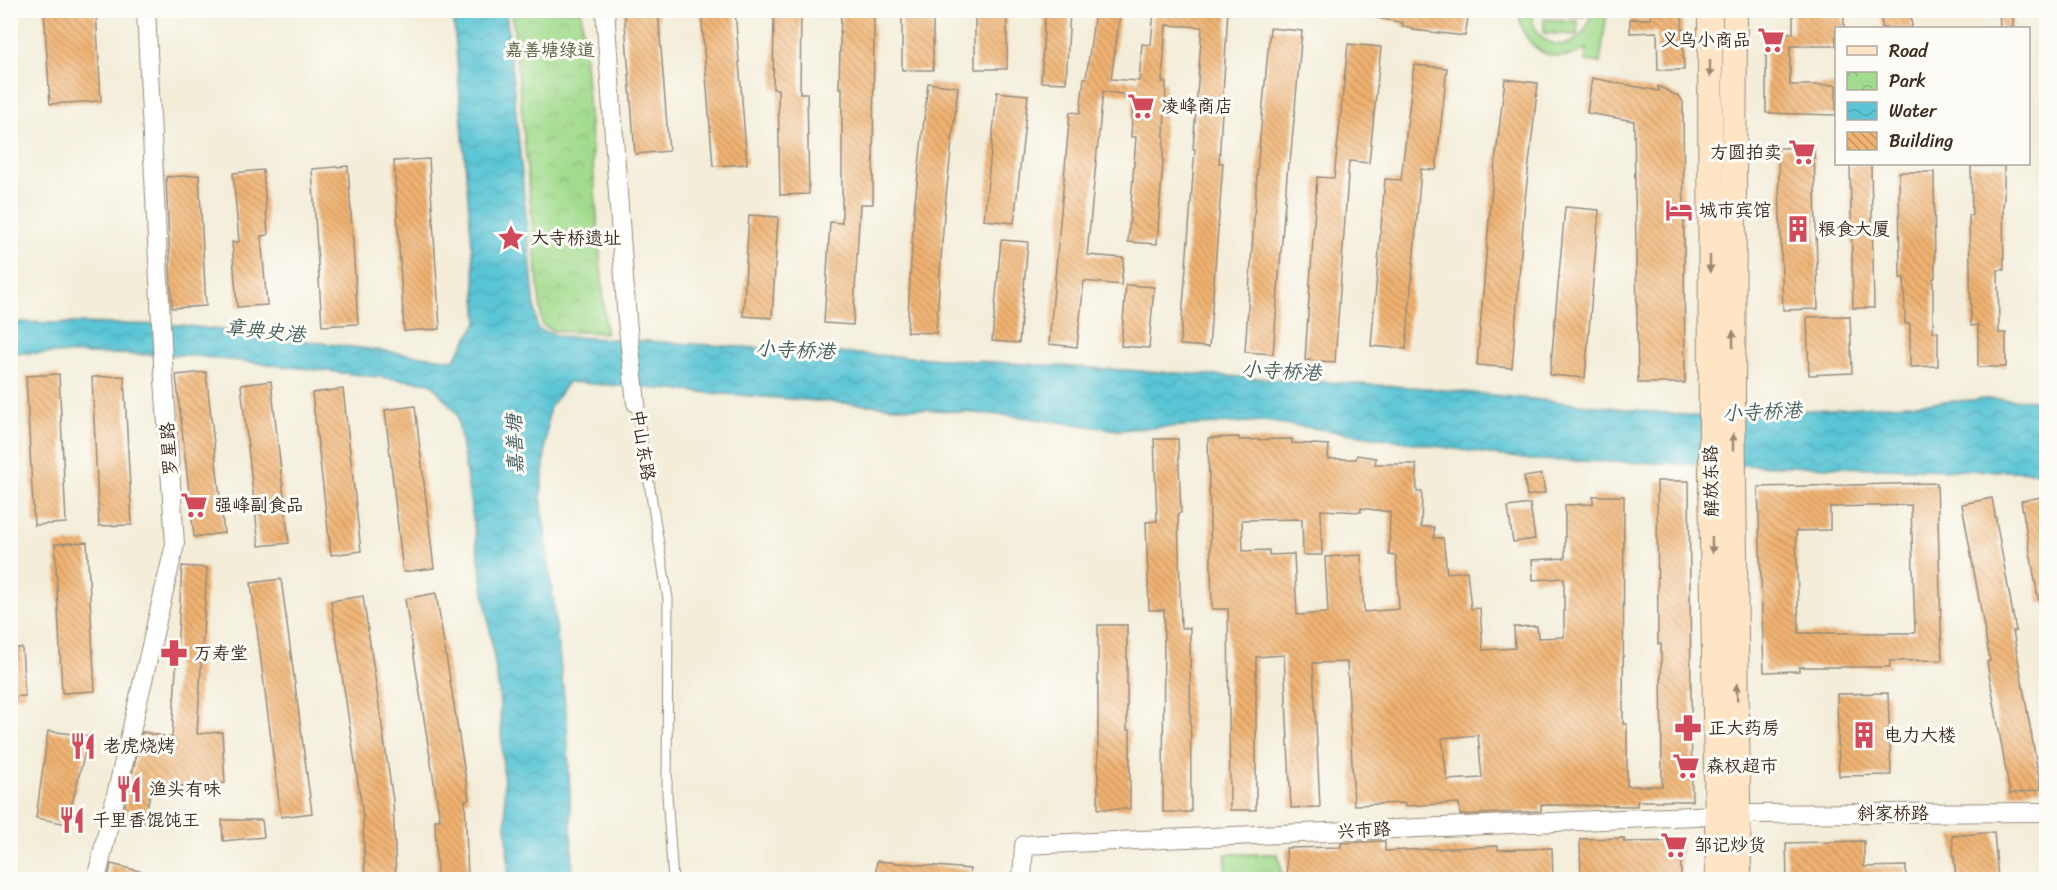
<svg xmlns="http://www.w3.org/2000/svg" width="2057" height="890" font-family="Sriracha,'LXGW WenKai TC',sans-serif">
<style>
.park{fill:url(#park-crowns);stroke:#6e8256;stroke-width:1.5}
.pitch{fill:#a2db8d;stroke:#6e8256;stroke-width:1.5}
.water{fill:url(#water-waves);stroke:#4a787a;stroke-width:1.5}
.building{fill:url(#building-back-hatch);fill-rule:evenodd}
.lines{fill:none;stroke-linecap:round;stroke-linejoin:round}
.lane-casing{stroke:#978c7c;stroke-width:11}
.street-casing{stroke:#978c7c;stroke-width:20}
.secondary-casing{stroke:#978c7c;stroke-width:26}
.lane{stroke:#fff;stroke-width:9}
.street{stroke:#fff;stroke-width:18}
.secondary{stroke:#fee5c5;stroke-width:24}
.oneway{fill:#9c8872}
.labels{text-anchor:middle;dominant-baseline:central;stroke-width:6;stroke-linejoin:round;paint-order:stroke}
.poi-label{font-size:18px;fill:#3b2a1e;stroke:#fdfcf7;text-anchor:start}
.park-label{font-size:18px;fill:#5a5f3f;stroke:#fdfcf7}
.street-label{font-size:18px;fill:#3b2a1e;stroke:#fdfcf7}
.water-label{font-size:20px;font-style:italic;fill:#46605e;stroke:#fdfcf7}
</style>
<defs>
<pattern id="park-crowns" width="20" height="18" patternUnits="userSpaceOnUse" patternTransform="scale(1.5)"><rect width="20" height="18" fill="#a2db8d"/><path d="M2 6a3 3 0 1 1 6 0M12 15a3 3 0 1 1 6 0" fill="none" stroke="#8cbc79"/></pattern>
<pattern id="water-waves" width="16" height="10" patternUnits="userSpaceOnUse" patternTransform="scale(1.5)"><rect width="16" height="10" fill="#5ac5d5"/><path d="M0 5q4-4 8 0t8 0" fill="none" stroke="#4fa9b6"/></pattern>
<pattern id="building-back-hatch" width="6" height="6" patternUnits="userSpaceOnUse" patternTransform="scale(1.5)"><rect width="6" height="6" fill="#f0b372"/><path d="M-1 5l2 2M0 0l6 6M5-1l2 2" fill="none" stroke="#c4925d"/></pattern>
</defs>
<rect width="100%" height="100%" fill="#fdfcf7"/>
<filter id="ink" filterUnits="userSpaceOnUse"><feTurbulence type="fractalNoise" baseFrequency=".0167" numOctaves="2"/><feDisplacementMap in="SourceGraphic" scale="12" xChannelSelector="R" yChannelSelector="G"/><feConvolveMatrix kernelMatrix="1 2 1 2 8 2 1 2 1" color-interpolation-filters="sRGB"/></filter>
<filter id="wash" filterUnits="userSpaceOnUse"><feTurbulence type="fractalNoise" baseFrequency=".008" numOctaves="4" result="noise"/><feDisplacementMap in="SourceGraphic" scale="24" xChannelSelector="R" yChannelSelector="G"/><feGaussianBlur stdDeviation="1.35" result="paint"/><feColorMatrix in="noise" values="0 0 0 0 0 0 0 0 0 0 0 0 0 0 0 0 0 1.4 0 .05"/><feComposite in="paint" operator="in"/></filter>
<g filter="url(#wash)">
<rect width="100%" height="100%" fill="#f3edd9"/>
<g class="park">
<polygon points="512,11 581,11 606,333 554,331 542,325"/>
<polygon points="1226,854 1278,854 1283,879 1225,879"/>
</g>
<g class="pitch">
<path d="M1520,11h12c-2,40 53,49 59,0h16l-7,52 -15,-2 2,-13c-31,22 -69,-1 -67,-37z"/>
<polygon points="1545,11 1545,10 1583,11 1583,17 1545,13"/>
<polygon points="1544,19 1578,21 1577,35 1544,33"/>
</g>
<polygon class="water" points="453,11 506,11 537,329 559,336 1425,388 1703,417 1988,399 2046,400 2046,472 1531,460 1264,421 1118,430 1014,416 568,382 549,409 541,497 567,721 573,879 509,879 499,691 457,414 431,383 187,355 11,353 11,322 181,325 454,360 478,321"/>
<g id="blocks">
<g class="building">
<polygon points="44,10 96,10 101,101 50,104"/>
<polygon points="624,10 658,10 669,151 635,154"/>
<polygon points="701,10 735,10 747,164 713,166"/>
<polygon points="774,10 801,10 800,93 807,93 809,194 780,195 778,89 773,89"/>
<polygon points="841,10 874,10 873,204 860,204 853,325 824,323 830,222 842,223 842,88 839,88"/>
<rect x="902" y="10" width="31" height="60"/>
<rect x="975" y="10" width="32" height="59"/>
<polygon points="1045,10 1070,10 1066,83 1041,82"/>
<polygon points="1154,10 1228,10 1219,163 1223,163 1209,347 1180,345 1195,149 1193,149 1202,27 1166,25 1162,82 1166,82 1163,161 1157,244 1128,242 1136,137 1131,137 1133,96 1103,91 1087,255 1124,258 1121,285 1084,281 1077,347 1049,344 1070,112 1080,113 1084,78 1086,78 1095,12 1120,15 1111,79 1139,81 1142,44 1151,45"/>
<polygon points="1377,10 1460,10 1469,12 1465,36 1413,30 1413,28 1402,26 1403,23 1377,18"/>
<polygon points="1650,10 1682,10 1684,70 1658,70 1657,32 1630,33 1630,19 1651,19"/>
<polygon points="1793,10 1844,10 1844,28 1836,28 1836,46 1790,46 1790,85 1836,85 1836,115 1766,113 1766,32 1793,33"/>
<polygon points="1999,10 2013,10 2013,28 2000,28"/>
<polygon points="1881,12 1911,12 1912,28 1882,28"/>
<polygon points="1270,28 1302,31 1290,163 1288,163 1273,354 1245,352 1258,160"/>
<polygon points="1348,44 1381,47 1369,163 1349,161 1335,362 1305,360 1317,177 1334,178"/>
<polygon points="1414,65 1447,68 1436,170 1421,169 1406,349 1371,346 1385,179 1401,180"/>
<polygon points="1592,78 1659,91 1658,86 1680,97 1683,102 1685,383 1638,383 1634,121 1587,113"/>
<polygon points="1505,79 1538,83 1525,200 1512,368 1477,365 1491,197"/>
<polygon points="928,83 958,87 944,215 936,333 907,332 914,211"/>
<polygon points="997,92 1028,95 1014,223 984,220"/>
<polygon points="1814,147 1818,309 1783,310 1778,148"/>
<polygon points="429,159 440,329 404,331 394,161"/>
<polygon points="1850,164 1871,164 1874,308 1853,308"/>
<polygon points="348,166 358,324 322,326 312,169"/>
<polygon points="1971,166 2004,166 2004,202 2003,203 2004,270 1998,270 1999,333 2006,333 2006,367 1978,367 1978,325 1971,326 1969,215 1972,215"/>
<polygon points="263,170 268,235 261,236 267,305 237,307 232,242 239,242 233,173"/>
<polygon points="1899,172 1934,172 1935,278 1933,278 1933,332 1938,332 1938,366 1910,367 1910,324 1905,324 1904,278 1900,278"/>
<polygon points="199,175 206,306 172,308 166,177"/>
<polygon points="1565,207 1599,210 1585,378 1550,375"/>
<polygon points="749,215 778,217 772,318 743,316"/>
<polygon points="1001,240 1028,242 1019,343 992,341"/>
<polygon points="1126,285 1154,287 1149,348 1121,346"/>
<polygon points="1850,316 1852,373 1809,375 1807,317"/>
<polygon points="206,372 224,533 194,537 176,375"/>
<polygon points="59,374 66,523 34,525 26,376"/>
<polygon points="124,376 132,525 99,526 92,377"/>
<polygon points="271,381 289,543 259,546 241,385"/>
<polygon points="343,389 361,551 331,555 312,393"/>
<polygon points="415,406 434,568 403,572 385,410"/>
<path d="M1239,437v3l53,-1v4l37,2 -1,14h28l1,-4 19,3 -1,6h41l1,28h5l-1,35h13v11h9l4,35 20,-2 4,38 9,-1 3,42 32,-2 -1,-21 23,-1 1,12 26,-1v-59l-31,2 -1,-20 33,-2v-53l28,-1v-8h31l-1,228h4v62h35l-1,-142h-3l-1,-163h32l3,320h-55v5l-96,-1v6l-81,4 -1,-12 -54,3v-3l-51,2 -7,-143 -34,1 7,144 -29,1 -7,-153 -28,2v153h-26l-2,-201h-16l-4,-171zM1361,508l29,4 -1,43 7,1 3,53 -35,3 -3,-57 -36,2 3,56 -31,2 -3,-61 -25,1v-5l-26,1 -1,-31 60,-1 1,36h19l-1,-45 40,2zM1478,735l4,43 -35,2 -5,-42z"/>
<polygon points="1154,439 1178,439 1181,513 1178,513 1181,628 1190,628 1191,812 1163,812 1164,610 1149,610 1146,522 1157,521"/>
<polygon points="1542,474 1545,493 1527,496 1524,477"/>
<path d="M1937,483l5,177 -52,1v6h-91v4l-35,1 -6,-185zM1911,505l4,128h-116l-3,-102 34,-1v-23z"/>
<polygon points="2046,496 2046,602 2039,603 2021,501"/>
<polygon points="1992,498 2016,631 2013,631 2041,789 2010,794 1987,662 1990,661 1962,504"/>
<polygon points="1530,504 1535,539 1513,542 1508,507"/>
<polygon points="87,542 95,691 62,693 55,544"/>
<polygon points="182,566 207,568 197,734 222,732 225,783 151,788 144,823 121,822 142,732 172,738"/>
<polygon points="281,579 312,813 281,817 251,583"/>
<polygon points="436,593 469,799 465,800 468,879 437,879 435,820 440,820 405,599"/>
<polygon points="363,596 393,801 396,879 365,879 363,816 331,601"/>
<polygon points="1098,625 1127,625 1127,730 1130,730 1130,809 1098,809"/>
<polygon points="10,648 22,648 25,696 10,697"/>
<polygon points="1888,693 1891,775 1839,776 1837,694"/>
<polygon points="48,731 89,736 67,824 36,818"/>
<polygon points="222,820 262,820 264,837 223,841"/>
<polygon points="1994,832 1998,879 1956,879 1952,836"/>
<polygon points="1624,838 1624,842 1681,841 1681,879 1581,879 1580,839"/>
<polygon points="1385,841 1385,851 1498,846 1498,850 1552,848 1553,879 1287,879 1286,848 1341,847 1341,843"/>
<polygon points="1864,841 1864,867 1906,866 1906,879 1787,879 1786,843"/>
<polygon points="877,861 970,869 969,879 875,879"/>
<polygon points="111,864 152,874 151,879 108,879"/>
</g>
</g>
</g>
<g filter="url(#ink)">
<use href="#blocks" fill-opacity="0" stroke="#978c7c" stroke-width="1.5"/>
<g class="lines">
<defs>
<polyline id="lane" points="636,403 668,599 667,794 673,880"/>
<g id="street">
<polyline points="605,10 627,320 636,403"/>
<polyline points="96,880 175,544 163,364 146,10"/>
<polyline points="1022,880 1024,845 1739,814 2046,812"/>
</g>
<g id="secondary">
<polyline points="1710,10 1711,487 1718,880"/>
<polyline points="1735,10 1733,398 1739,880"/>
</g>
</defs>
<use href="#lane" class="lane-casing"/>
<use href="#street" class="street-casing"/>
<use href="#secondary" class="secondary-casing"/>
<use href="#lane" class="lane"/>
<use href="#street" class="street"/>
<use href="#secondary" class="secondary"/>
</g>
<defs><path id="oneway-solid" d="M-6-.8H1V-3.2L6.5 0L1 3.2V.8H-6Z" transform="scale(1.5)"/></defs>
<g class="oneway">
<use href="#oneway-solid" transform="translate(1710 69) rotate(90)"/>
<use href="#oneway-solid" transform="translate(1710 264) rotate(90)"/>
<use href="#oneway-solid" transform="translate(1733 339) rotate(-90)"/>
<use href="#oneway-solid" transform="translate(1733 442) rotate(-90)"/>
<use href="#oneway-solid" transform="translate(1712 545) rotate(89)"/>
<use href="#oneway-solid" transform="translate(1737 692) rotate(-91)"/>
</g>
</g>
<defs>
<symbol id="supermarket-bare" viewBox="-9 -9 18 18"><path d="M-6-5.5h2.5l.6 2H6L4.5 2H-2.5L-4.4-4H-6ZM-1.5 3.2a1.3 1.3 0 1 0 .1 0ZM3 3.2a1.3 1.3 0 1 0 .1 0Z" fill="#d1495b" stroke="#fdfcf7" stroke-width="2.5" paint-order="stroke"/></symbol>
<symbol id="hotel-bare" viewBox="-9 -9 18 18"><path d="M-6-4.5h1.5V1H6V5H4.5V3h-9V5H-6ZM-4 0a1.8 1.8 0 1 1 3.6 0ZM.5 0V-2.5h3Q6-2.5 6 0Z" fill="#d1495b" stroke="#fdfcf7" stroke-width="2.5" paint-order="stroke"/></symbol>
<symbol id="building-bare" viewBox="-9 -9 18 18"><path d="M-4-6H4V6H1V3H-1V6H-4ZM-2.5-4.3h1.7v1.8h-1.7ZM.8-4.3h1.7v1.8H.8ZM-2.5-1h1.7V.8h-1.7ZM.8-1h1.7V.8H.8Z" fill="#d1495b" stroke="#fdfcf7" stroke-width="2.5" paint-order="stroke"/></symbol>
<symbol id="sight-bare" viewBox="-9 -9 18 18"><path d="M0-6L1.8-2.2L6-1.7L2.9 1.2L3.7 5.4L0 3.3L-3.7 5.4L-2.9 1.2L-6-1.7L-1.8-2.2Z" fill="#d1495b" stroke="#fdfcf7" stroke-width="2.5" paint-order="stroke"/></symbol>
<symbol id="pharmacy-bare" viewBox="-9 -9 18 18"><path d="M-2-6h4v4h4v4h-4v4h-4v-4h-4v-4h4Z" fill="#d1495b" stroke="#fdfcf7" stroke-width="2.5" paint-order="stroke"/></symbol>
<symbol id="restaurant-bare" viewBox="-9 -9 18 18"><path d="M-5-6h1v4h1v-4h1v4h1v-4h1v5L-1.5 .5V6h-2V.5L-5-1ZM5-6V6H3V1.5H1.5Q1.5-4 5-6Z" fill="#d1495b" stroke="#fdfcf7" stroke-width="2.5" paint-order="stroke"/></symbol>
</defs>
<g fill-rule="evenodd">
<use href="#supermarket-bare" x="1752" y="21" width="38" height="38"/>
<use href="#supermarket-bare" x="1122" y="87" width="38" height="38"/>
<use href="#supermarket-bare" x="1783" y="133" width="38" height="38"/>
<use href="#hotel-bare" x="1660" y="191" width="38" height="38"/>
<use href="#building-bare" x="1779" y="210" width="38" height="38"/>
<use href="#sight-bare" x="492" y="219" width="38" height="38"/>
<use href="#supermarket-bare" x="175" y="486" width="38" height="38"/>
<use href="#pharmacy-bare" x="155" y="634" width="38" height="38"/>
<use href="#pharmacy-bare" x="1669" y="709" width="38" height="38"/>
<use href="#building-bare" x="1845" y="716" width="38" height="38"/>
<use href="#restaurant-bare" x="64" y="727" width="38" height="38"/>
<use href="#supermarket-bare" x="1667" y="747" width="38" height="38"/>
<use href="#restaurant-bare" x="110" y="770" width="38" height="38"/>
<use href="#restaurant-bare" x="53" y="801" width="38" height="38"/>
<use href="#supermarket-bare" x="1655" y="826" width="38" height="38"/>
</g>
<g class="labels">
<g class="poi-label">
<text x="1751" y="40" text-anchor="end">义乌小商品</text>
<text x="1161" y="106">凌峰商店</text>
<text x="1782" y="152" text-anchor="end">方圆拍卖</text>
<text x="1699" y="210">城市宾馆</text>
<text x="1818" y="229">粮食大厦</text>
<text x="531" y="238">大寺桥遗址</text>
<text x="214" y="505">强峰副食品</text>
<text x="194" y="653">万寿堂</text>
<text x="1708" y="728">正大药房</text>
<text x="1884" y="735">电力大楼</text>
<text x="103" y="746">老虎烧烤</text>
<text x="1706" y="766">森权超市</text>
<text x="149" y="789">渔头有味</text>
<text x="92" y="820">千里香馄饨王</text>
<text x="1694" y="845">邹记炒货</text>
</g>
<g class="park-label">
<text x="550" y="50">嘉善塘绿道</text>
</g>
<g class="street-label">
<text transform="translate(643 445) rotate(81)">中山东路</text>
<text transform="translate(169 449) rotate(-94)">罗星路</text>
<text transform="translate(1711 481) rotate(-91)">解放东路</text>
<text x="1893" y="813">斜家桥路</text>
<text transform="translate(1364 830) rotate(-3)">兴市路</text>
</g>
<g class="water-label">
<text transform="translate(265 331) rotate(6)">章典史港</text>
<text transform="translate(795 350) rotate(2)">小寺桥港</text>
<text transform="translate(1281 371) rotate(3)">小寺桥港</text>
<text transform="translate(1762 412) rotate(-3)">小寺桥港</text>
<text transform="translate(515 444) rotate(-92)">嘉善塘</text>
</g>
</g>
<rect width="2057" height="890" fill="none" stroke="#fdfcf7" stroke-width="36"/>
<rect x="1835" y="27" width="195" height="138" fill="#fdfcf7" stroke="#afa8a0" stroke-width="1.5"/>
<rect x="1847" y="46" width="30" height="9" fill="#fee5c5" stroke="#afa8a0" stroke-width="1.5"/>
<text x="1889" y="57" font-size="18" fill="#3b2a1e">Road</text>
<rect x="1847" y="72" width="30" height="18" fill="url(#park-crowns)" stroke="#afa8a0" stroke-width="1.5"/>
<text x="1889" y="87" font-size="18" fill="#3b2a1e">Park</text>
<rect x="1847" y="102" width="30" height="18" fill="url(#water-waves)" stroke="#afa8a0" stroke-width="1.5"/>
<text x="1889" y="117" font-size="18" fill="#3b2a1e">Water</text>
<rect x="1847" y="132" width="30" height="18" fill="url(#building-back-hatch)" stroke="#afa8a0" stroke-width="1.5"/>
<text x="1889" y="147" font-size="18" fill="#3b2a1e">Building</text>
</svg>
